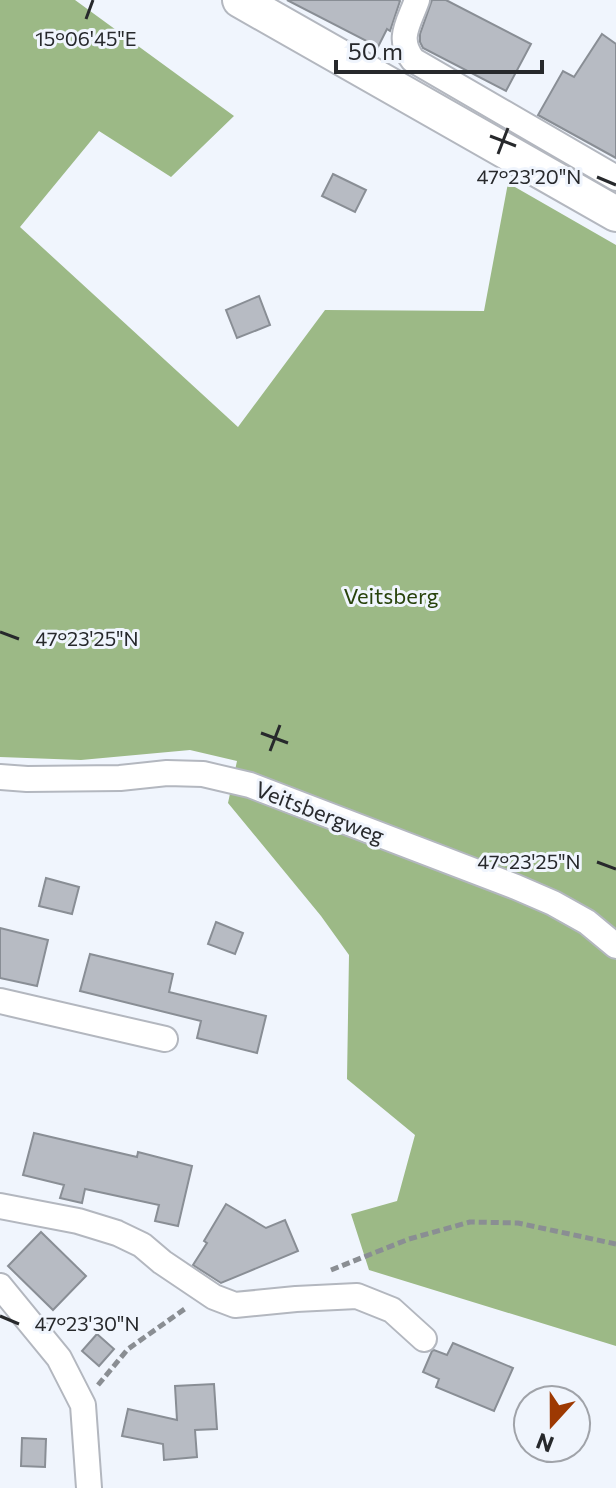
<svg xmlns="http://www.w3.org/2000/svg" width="616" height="1488" font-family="Commissioner,sans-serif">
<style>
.forest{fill:#9cb986}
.building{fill:#b7bbc3;stroke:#898e95;stroke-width:2}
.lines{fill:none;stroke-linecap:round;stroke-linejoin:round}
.minor-casing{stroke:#b3b7bf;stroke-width:28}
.secondary-casing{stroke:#b3b7bf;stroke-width:38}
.path{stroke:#8a8e93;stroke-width:5;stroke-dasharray:8 4;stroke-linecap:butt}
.minor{stroke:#fff;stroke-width:24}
.secondary{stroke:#fff;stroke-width:34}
.ticks{fill:none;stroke:#27292c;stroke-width:3}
.labels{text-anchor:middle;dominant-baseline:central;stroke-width:6;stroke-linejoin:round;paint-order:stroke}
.park-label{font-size:22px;fill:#28430c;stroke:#f0f5fd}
.street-label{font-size:22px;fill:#27292c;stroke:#f0f5fd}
.ticks-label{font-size:20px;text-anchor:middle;fill:#27292c;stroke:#f0f5fd;stroke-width:6;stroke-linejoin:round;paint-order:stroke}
</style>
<rect width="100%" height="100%" fill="#f0f5fd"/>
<polygon class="forest" points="0,0 75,0 234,116 171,177 99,131 20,227 238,427 325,310 484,311 508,183 616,245 616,1346 369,1270 351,1214 397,1201 415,1135 347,1079 349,955 321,916 228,803 237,761 190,750 81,760 0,757"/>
<g class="building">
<polygon points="287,0 398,0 400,1 390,31 387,29 378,47"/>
<polygon points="432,0 446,0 531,44 506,91 423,48 420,42 420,34"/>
<polygon points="602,34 616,44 616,158 538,115 563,71 574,77"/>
<polygon points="333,174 366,190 355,212 322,196"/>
<polygon points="259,296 270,325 237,338 226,310"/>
<polygon points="46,878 79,887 72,914 39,906"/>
<polygon points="216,922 243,933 235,954 208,944"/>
<polygon points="0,928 48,940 37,986 0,978"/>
<polygon points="90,954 173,974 169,992 266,1016 257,1053 197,1038 201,1021 80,991"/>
<polygon points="34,1133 137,1157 138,1152 192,1166 178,1226 155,1221 159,1205 85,1189 82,1203 60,1198 64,1185 23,1175"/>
<polygon points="226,1204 266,1228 285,1220 298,1251 221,1283 193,1265 207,1243 204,1241"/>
<polygon points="41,1232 86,1276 53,1310 8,1266"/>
<polygon points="97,1334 114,1349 99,1366 82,1351"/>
<polygon points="453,1343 513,1368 494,1411 436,1387 439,1379 423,1372 432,1351 434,1350 447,1355"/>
<polygon points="214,1384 217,1429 195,1430 197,1457 164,1460 163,1444 122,1436 128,1409 177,1420 175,1386"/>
<polygon points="22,1438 46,1439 45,1467 21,1466"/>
</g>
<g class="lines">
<defs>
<g id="minor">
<path d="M417,0c-8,23 -21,39 -4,60l203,118"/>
<polyline points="0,777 27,779 120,778 167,773 203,774 250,785 516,887 553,903 587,922 616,946"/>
<polyline points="0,1001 165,1039"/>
<polyline points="0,1206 78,1221 117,1233 142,1245 162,1262 214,1297 235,1305 296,1299 357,1296 392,1310 424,1339"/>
<polyline points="0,1286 59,1358 83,1405 89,1488"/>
</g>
<polyline id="secondary" points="240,0 616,214"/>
</defs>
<use href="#minor" class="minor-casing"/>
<use href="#secondary" class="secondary-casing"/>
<g class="path">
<polyline points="331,1270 409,1239 470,1222 518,1223 616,1244"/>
<polyline points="98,1385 128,1349 186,1308"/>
</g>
<use href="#minor" class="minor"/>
<use href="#secondary" class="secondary"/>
</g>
<path class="ticks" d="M86,19l7,-19M490,136l26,10M498,154l10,-26M597,177l19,8M0,632l19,7M261,733l27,10M270,751l10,-26M597,862l19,7M0,1316l19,8"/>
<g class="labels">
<g class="park-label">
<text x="391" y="595">Veitsberg</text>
</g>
<g class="street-label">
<text transform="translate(320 812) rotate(21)">Veitsbergweg</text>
</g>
</g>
<g class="ticks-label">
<text x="86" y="46">15°06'45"E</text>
<text x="529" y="184">47°23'20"N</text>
<text x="87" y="646">47°23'25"N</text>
<text x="529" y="869">47°23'25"N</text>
<text x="87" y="1331">47°23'30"N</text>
</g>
<g transform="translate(552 1424) rotate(201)"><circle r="38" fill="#f0f5fd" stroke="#a0a3a9" stroke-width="2"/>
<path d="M0-6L14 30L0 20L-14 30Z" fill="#9d3902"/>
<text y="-12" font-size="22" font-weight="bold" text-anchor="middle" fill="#27292c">N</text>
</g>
<path d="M336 60v12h206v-12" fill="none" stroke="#27292c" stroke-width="4"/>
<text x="348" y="60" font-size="24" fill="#27292c" stroke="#f0f5fd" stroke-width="6" paint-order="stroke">50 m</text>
</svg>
